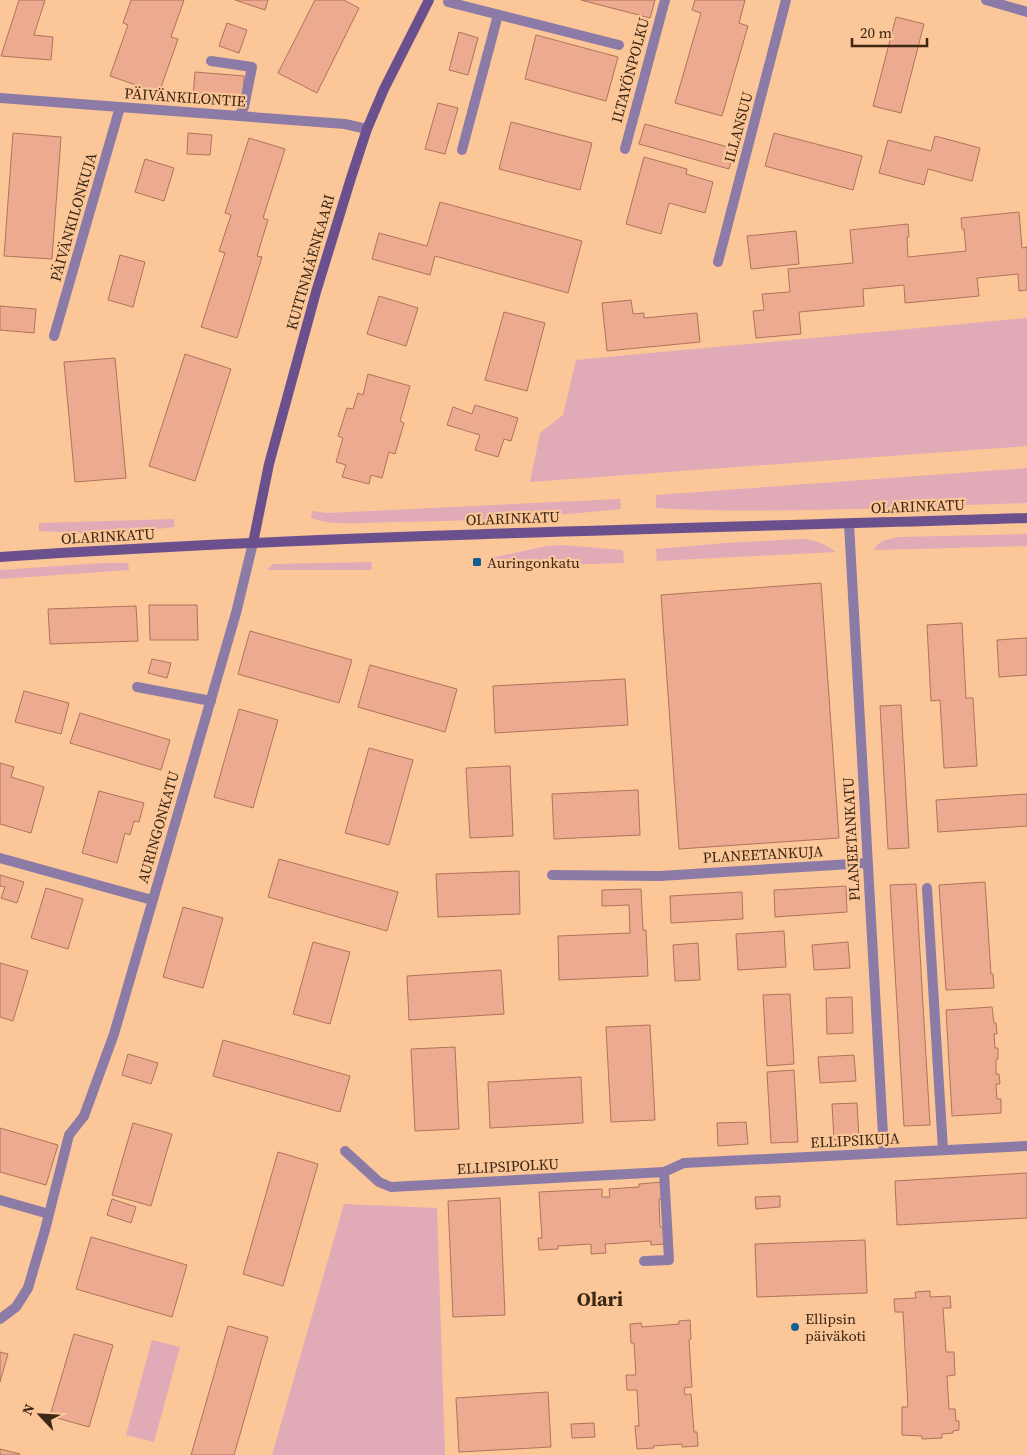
<svg xmlns="http://www.w3.org/2000/svg" width="1027" height="1455" font-family="'Source Serif 4',serif">
<style>
.green{fill:#e1aab7}
.building{fill:#ecab91;stroke:#b0735a}
.lines{fill:none;stroke-linecap:round;stroke-linejoin:round}
.lane{stroke:#8c7ba6;stroke-width:10}
.street{stroke:#8c7ba6;stroke-width:10}
.secondary{stroke:#6b508e;stroke-width:10}
.poi-dot{fill:#0f6193;stroke:#fbc698;stroke-width:2}
.labels{text-anchor:middle;dominant-baseline:central;stroke-width:4.5;stroke-linejoin:round;paint-order:stroke}
.street-label{font-size:15px;fill:#3b2714;stroke:#fbc698}
.poi-label{font-size:15px;fill:#3b2714;stroke:#fbc698;text-anchor:start}
.district-label{font-size:20px;font-weight:bold;fill:#3b2714;stroke:#fbc698}
</style>
<rect width="100%" height="100%" fill="#fbc698"/>
<g class="green">
<polygon points="1027,318 1027,446 530,482 540,433 563,415 576,360"/>
<path d="M1027,468v35c-124,3 -247,12 -371,5v-13z"/>
<path d="M620,499l1,10c-75,8 -151,12 -227,13 -27,0 -57,5 -83,-4l1,-7 16,2z"/>
<polygon points="174,519 174,527 126,533 94,534 39,531 39,523"/>
<path d="M1027,534v12l-153,4c4,-10 15,-11 25,-13z"/>
<path d="M801,539c14,0 23,5 35,13l-179,9 -1,-12 69,-6z"/>
<polygon points="563,545 623,550 624,563 494,567 495,557 547,546"/>
<polygon points="372,562 371,570 267,570 273,564"/>
<polygon points="103,563 128,563 129,570 0,579 0,570"/>
<polygon points="344,1204 437,1208 445,1455 272,1455"/>
<polygon points="152,1340 180,1347 154,1442 126,1435"/>
</g>
<g class="building">
<polygon points="19,0 45,0 34,35 53,37 51,60 1,56"/>
<polygon points="131,0 184,0 171,37 178,39 159,93 110,76 128,25 123,23"/>
<polygon points="235,0 268,0 265,10"/>
<polygon points="315,0 344,0 359,8 317,93 278,73"/>
<polygon points="581,0 655,0 650,18"/>
<polygon points="695,0 745,0 739,23 748,26 722,116 675,103 701,13 692,10"/>
<polygon points="896,17 924,24 901,113 873,106"/>
<polygon points="227,23 247,30 239,53 219,46"/>
<polygon points="459,32 478,38 468,75 449,70"/>
<polygon points="536,35 618,57 606,101 525,79"/>
<polygon points="195,72 244,76 243,102 193,98"/>
<polygon points="438,103 458,108 445,154 425,149"/>
<polygon points="511,122 592,143 580,190 499,169"/>
<polygon points="645,124 735,149 729,169 639,144"/>
<polygon points="13,133 61,137 52,259 4,256"/>
<polygon points="188,133 212,135 210,155 187,154"/>
<polygon points="774,133 862,156 853,190 765,166"/>
<polygon points="935,136 980,148 972,181 928,169 924,185 879,173 888,140 931,151"/>
<polygon points="249,138 285,149 263,218 268,220 257,256 262,257 237,338 201,327 225,253 219,251 231,215 225,213"/>
<polygon points="644,157 687,169 686,174 713,182 705,213 669,203 661,234 626,224"/>
<polygon points="145,159 174,168 164,201 135,192"/>
<polygon points="440,202 582,241 568,293 435,256 430,275 372,259 379,233 427,246"/>
<polygon points="1019,212 1022,248 1027,247 1027,290 1019,291 1018,274 977,278 979,296 905,303 904,285 863,289 864,306 799,312 801,334 756,338 753,311 764,310 762,294 790,292 788,269 853,263 850,230 908,224 909,237 907,237 908,257 966,251 964,229 962,229 961,218"/>
<polygon points="796,231 799,264 751,269 747,236"/>
<polygon points="120,255 145,262 133,307 108,300"/>
<polygon points="379,296 418,308 406,346 367,334"/>
<polygon points="631,300 633,314 644,313 644,318 697,313 700,342 607,351 602,303"/>
<polygon points="0,306 36,309 34,333 0,330"/>
<polygon points="504,312 545,323 527,391 485,380"/>
<polygon points="185,354 231,369 195,481 149,466"/>
<polygon points="115,358 126,478 75,482 64,362"/>
<polygon points="368,374 410,386 400,421 404,423 395,454 389,452 382,478 371,475 369,484 342,477 346,465 336,462 343,438 338,436 347,408 353,409 358,393 363,395"/>
<polygon points="475,405 518,418 511,441 504,439 498,457 475,450 480,435 447,425 453,407 472,414"/>
<polygon points="821,583 839,838 679,849 661,595"/>
<polygon points="149,605 197,605 198,640 150,640"/>
<polygon points="136,606 138,641 50,644 48,609"/>
<polygon points="962,623 966,698 973,698 977,766 944,768 940,700 931,701 927,625"/>
<polygon points="250,631 352,660 339,703 238,674"/>
<polygon points="1027,638 1027,675 999,677 997,640"/>
<polygon points="152,659 171,663 167,678 148,673"/>
<polygon points="370,665 457,689 445,732 358,707"/>
<polygon points="625,679 628,725 495,733 493,686"/>
<polygon points="24,691 69,703 61,734 15,722"/>
<polygon points="901,705 909,848 888,849 880,706"/>
<polygon points="239,709 278,720 253,808 214,797"/>
<polygon points="80,713 170,740 161,770 70,743"/>
<polygon points="369,748 413,760 389,845 345,833"/>
<polygon points="0,763 14,767 11,777 44,787 31,833 0,824"/>
<polygon points="510,766 513,836 470,838 466,768"/>
<polygon points="638,790 640,835 554,839 552,794"/>
<polygon points="99,791 144,803 139,822 134,821 130,835 125,833 117,863 82,853"/>
<polygon points="1027,794 1027,826 938,832 936,800"/>
<polygon points="279,859 398,892 387,931 268,897"/>
<polygon points="519,871 520,914 438,917 436,874"/>
<polygon points="0,875 24,882 17,903 1,898 5,887 0,886"/>
<polygon points="985,882 991,974 993,974 994,988 946,990 939,885"/>
<polygon points="916,884 930,1125 904,1126 890,885"/>
<polygon points="846,886 847,912 775,917 774,890"/>
<polygon points="46,888 83,899 68,949 31,938"/>
<polygon points="641,889 643,930 646,930 648,976 559,980 558,936 630,933 629,905 602,906 602,890"/>
<polygon points="742,892 743,919 671,923 670,896"/>
<polygon points="183,907 223,918 203,988 163,977"/>
<polygon points="784,931 786,967 738,970 736,934"/>
<polygon points="313,942 350,952 330,1024 293,1014"/>
<polygon points="848,942 850,968 814,970 812,945"/>
<polygon points="698,943 700,980 675,981 673,945"/>
<polygon points="0,963 28,971 13,1021 0,1017"/>
<polygon points="501,970 504,1014 409,1020 407,976"/>
<polygon points="790,994 794,1064 767,1066 763,995"/>
<polygon points="852,997 853,1033 827,1034 826,998"/>
<polygon points="992,1007 994,1023 996,1023 997,1034 994,1034 995,1048 998,1048 998,1059 996,1060 996,1074 999,1074 1000,1084 996,1084 997,1099 1001,1099 1001,1113 952,1116 946,1010"/>
<polygon points="650,1025 655,1120 611,1122 606,1027"/>
<polygon points="223,1040 350,1076 340,1112 213,1076"/>
<polygon points="455,1047 459,1129 415,1131 411,1049"/>
<polygon points="128,1054 158,1063 151,1084 122,1075"/>
<polygon points="854,1055 856,1081 820,1083 818,1057"/>
<polygon points="794,1070 798,1142 771,1143 767,1072"/>
<polygon points="581,1077 583,1123 490,1128 488,1082"/>
<polygon points="857,1103 859,1138 834,1140 832,1104"/>
<polygon points="746,1122 748,1144 718,1146 717,1123"/>
<polygon points="133,1123 172,1134 151,1206 112,1195"/>
<polygon points="0,1128 58,1145 46,1185 0,1172"/>
<polygon points="278,1152 318,1164 283,1286 243,1274"/>
<polygon points="1027,1173 1027,1218 897,1225 895,1181"/>
<polygon points="662,1182 662,1199 659,1199 660,1227 664,1227 665,1244 651,1245 651,1241 605,1244 606,1253 591,1254 591,1244 558,1246 558,1249 539,1250 538,1238 542,1238 539,1192 602,1189 602,1197 610,1197 609,1189 639,1187 639,1184"/>
<polygon points="780,1196 780,1207 756,1209 755,1197"/>
<polygon points="500,1198 505,1315 453,1317 448,1201"/>
<polygon points="112,1199 136,1207 131,1223 107,1215"/>
<polygon points="91,1237 187,1265 172,1317 76,1289"/>
<polygon points="865,1240 867,1293 757,1297 755,1244"/>
<polygon points="930,1291 930,1297 950,1296 951,1308 943,1308 946,1352 954,1352 955,1375 947,1376 949,1409 955,1409 956,1421 959,1421 959,1430 953,1431 953,1433 942,1434 942,1438 922,1439 922,1436 902,1435 902,1407 908,1407 903,1312 895,1312 894,1299 916,1298 915,1292"/>
<polygon points="690,1320 691,1339 689,1340 692,1387 684,1388 685,1395 691,1394 694,1432 697,1432 698,1446 682,1447 682,1444 653,1446 654,1448 637,1449 635,1426 639,1426 637,1390 627,1390 626,1375 636,1375 634,1343 631,1343 630,1324 641,1323 642,1327 679,1324 679,1321"/>
<polygon points="228,1326 268,1337 234,1455 191,1455"/>
<polygon points="74,1334 113,1345 89,1427 50,1416"/>
<polygon points="0,1352 8,1354 0,1382"/>
<polygon points="548,1392 551,1447 459,1452 456,1398"/>
<polygon points="594,1423 595,1437 572,1438 571,1424"/>
<polygon points="0,1449 20,1454 19,1455 0,1455"/>
</g>
<g class="lines">
<g class="lane">
<polyline points="448,2 619,45"/>
<polyline points="211,61 252,67 244,107 239,116"/>
<polyline points="462,150 498,15"/>
<polyline points="54,336 120,107"/>
<polyline points="552,875 660,876"/>
<polyline points="927,888 943,1150"/>
<polyline points="345,1151 379,1182 391,1187 664,1172 684,1163"/>
<polyline points="0,1200 49,1214"/>
<polyline points="644,1261 669,1260 664,1172"/>
<polyline points="0,1319 16,1307 28,1288 45,1230 69,1135 84,1116"/>
</g>
<g class="street">
<polyline points="986,0 1027,12"/>
<polyline points="0,98 345,124 367,129"/>
<polyline points="625,149 665,0"/>
<polyline points="718,262 786,0"/>
<polyline points="849,524 884,1153"/>
<polyline points="137,687 211,701"/>
<polyline points="0,858 152,900"/>
<polyline points="660,876 867,863"/>
<polyline points="84,1116 114,1034 236,613 253,543"/>
<polyline points="684,1163 1027,1146"/>
</g>
<g class="secondary">
<polyline points="253,543 269,464 316,292 351,178 367,129 384,89 429,0"/>
<path d="M0,557c342,-23 685,-28 1027,-39"/>
</g>
</g>
<g class="poi-dot">
<rect x="472" y="557" width="10" height="10" rx="2.5"/>
<circle cx="795" cy="1327" r="5"/>
</g>
<g class="labels">
<g class="street-label">
<text transform="translate(630 70) rotate(-75)">ILTAYÖNPOLKU</text>
<text transform="translate(185 97) rotate(4)">PÄIVÄNKILONTIE</text>
<text transform="translate(738 127) rotate(-75)">ILLANSUU</text>
<text transform="translate(73 217) rotate(-74)">PÄIVÄNKILONKUJA</text>
<text transform="translate(310 262) rotate(-74)">KUITINMÄENKAARI</text>
<text transform="translate(918 506) rotate(-2)">OLARINKATU</text>
<text transform="translate(513 518) rotate(-2)">OLARINKATU</text>
<text transform="translate(108 536) rotate(-3)">OLARINKATU</text>
<text transform="translate(158 827) rotate(-74)">AURINGONKATU</text>
<text transform="translate(851 839) rotate(-93)">PLANEETANKATU</text>
<text transform="translate(763 854) rotate(-3)">PLANEETANKUJA</text>
<text transform="translate(855 1140) rotate(-3)">ELLIPSIKUJA</text>
<text transform="translate(508 1166) rotate(-3)">ELLIPSIPOLKU</text>
</g>
<g class="poi-label">
<text x="487" y="562">Auringonkatu</text>
<text x="805" y="1318">Ellipsin<tspan x="805" dy="17">päiväkoti</tspan></text>
</g>
<g class="district-label">
<text x="600" y="1299">Olari</text>
</g>
</g>
<g transform="translate(40 1415) rotate(295)" stroke="#fbc698" stroke-width="4" paint-order="stroke">
<path d="M0-4L9 19L0 12L-9 19Z" fill="#3b2714"/>
<text y="-8" font-size="14" font-weight="bold" text-anchor="middle" fill="#3b2714">N</text>
</g>
<path d="M852 38v8h75v-8" fill="none" stroke="#3b2714" stroke-width="2.5"/>
<text x="860" y="38" font-size="15" fill="#3b2714" stroke="#fbc698" stroke-width="4" paint-order="stroke">20 m</text>
</svg>
